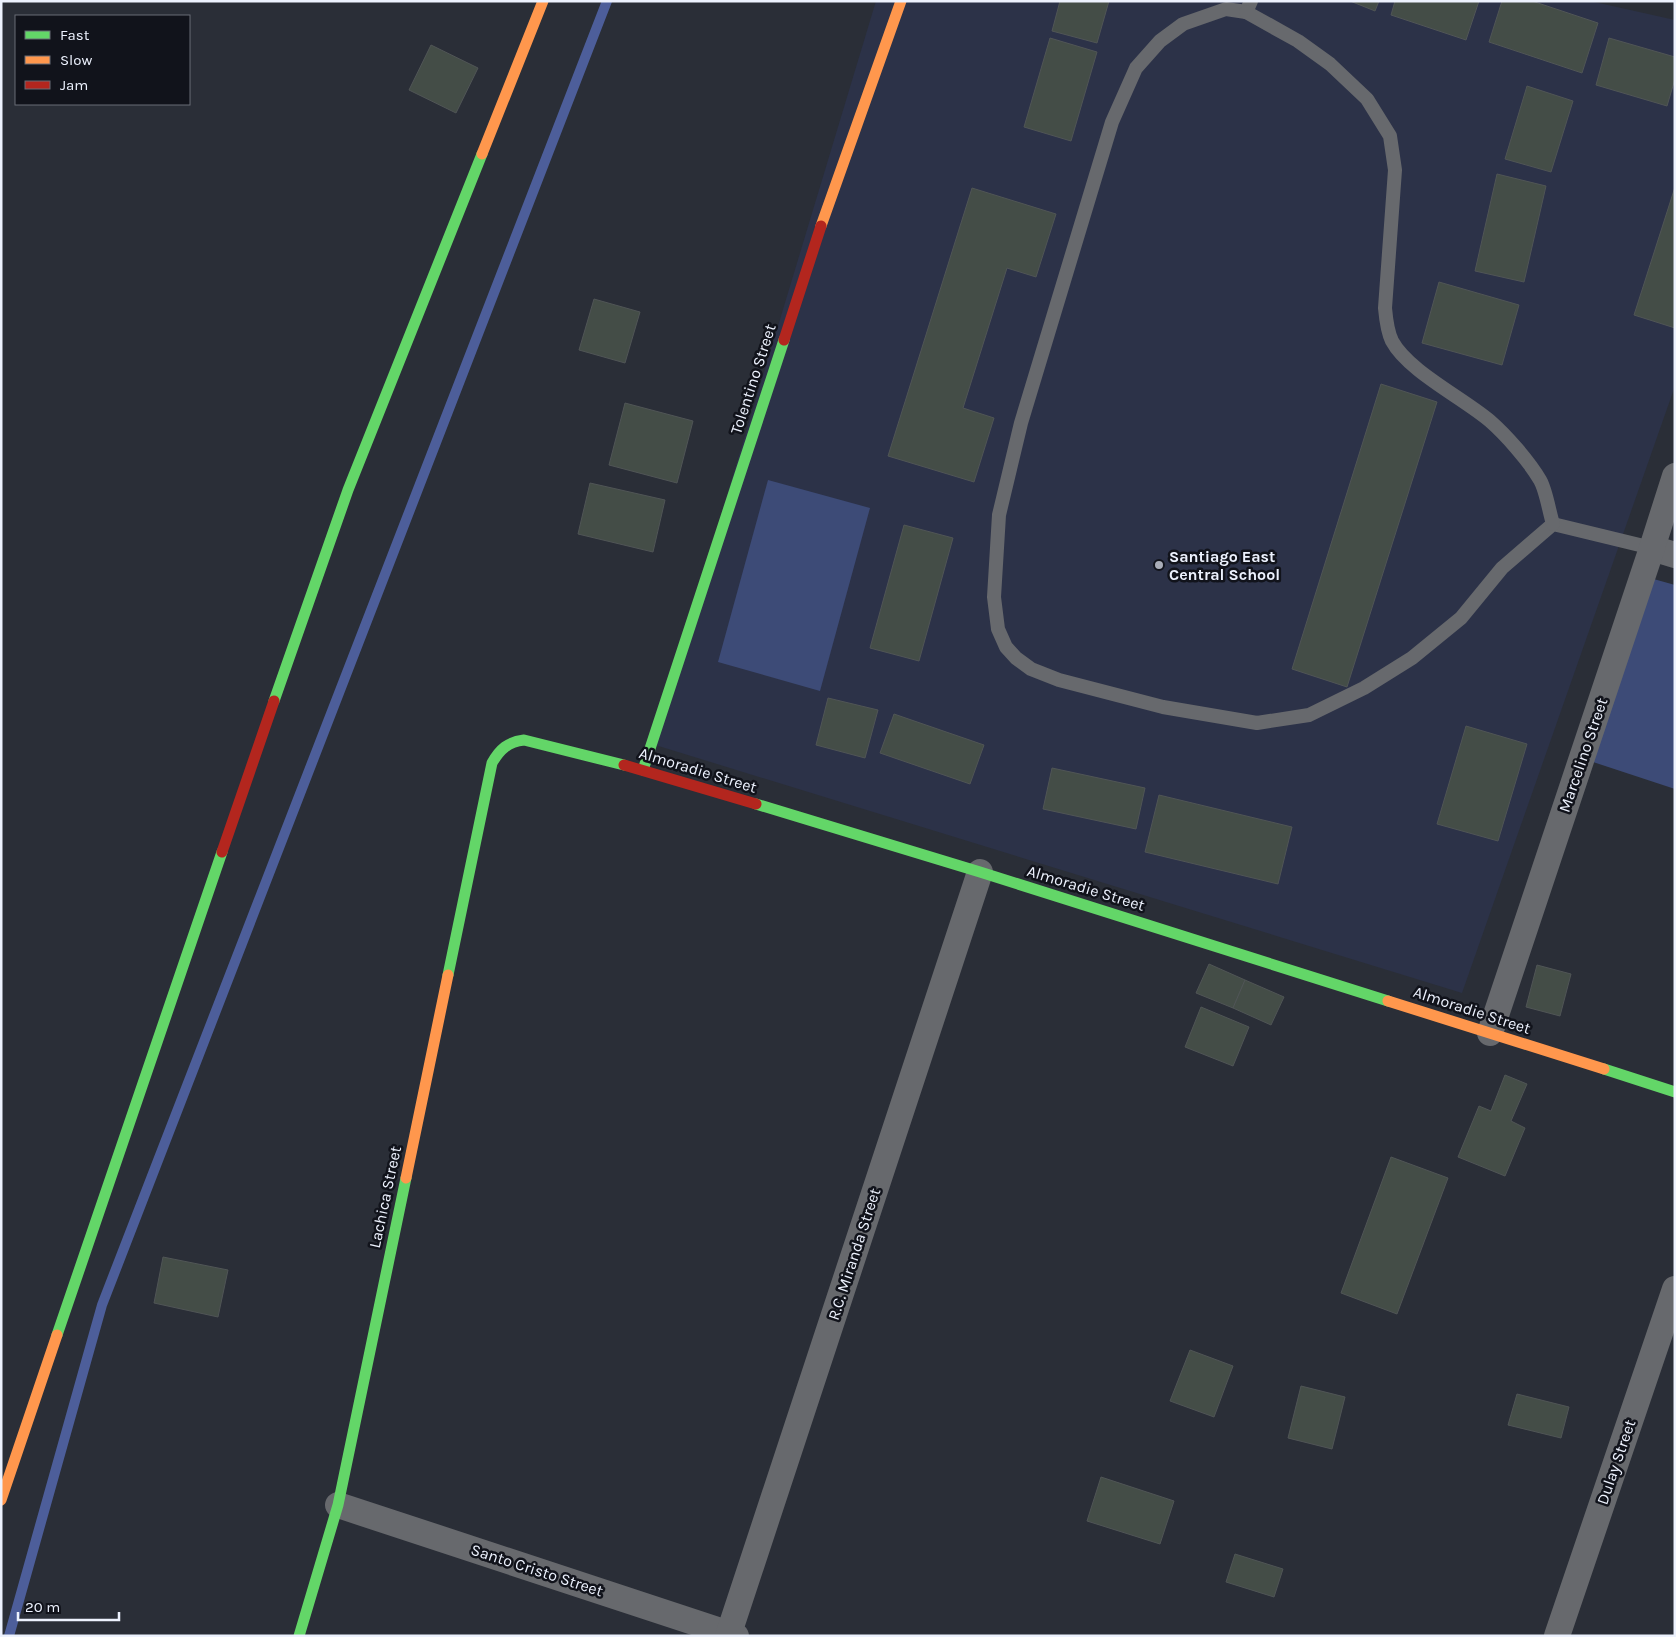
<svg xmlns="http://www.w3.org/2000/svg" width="1676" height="1637" font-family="Karla,sans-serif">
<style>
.built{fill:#2c3248}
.green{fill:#3d4b77}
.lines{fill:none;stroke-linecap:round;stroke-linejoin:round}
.stream{stroke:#4d5e9a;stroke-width:10}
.building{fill:#444d47;stroke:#505556}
.lane{stroke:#67696d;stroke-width:14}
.street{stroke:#67696d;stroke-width:26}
.fast{stroke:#63d668;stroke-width:11}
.slow{stroke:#ff974d;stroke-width:11}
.jam{stroke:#b3261e;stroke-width:11}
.poi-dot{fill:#a9adb8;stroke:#11131b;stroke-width:2}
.labels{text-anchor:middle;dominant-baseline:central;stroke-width:5;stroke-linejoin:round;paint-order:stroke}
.street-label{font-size:16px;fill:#edf2fe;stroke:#11131b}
.poi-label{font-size:16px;font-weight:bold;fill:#edf2fe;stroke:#11131b;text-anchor:start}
</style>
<rect width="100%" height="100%" fill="#2a2e37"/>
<polygon class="built" points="876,1 1590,1 1675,20 1675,386 1462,993 652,744"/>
<g class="green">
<polygon points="768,480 870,508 820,691 718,662"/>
<polygon points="1650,578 1675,585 1675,789 1590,761"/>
</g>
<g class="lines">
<polyline class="stream" points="9,1636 102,1305 607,1"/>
</g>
<g class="building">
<polygon points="1060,1 1109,1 1097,43 1052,31"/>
<polygon points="1350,1 1379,1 1375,11"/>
<polygon points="1395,1 1479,1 1466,40 1391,15"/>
<polygon points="1502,1 1532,1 1598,23 1582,73 1489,42"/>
<polygon points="1050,38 1097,52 1071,141 1024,127"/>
<polygon points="1609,38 1675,57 1675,79 1667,106 1596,85"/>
<polygon points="431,45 478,68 456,113 409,90"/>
<polygon points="1527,86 1573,101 1551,172 1505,159"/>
<polygon points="1497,174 1546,186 1524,282 1475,271"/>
<polygon points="1675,187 1675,328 1634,315"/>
<polygon points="972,188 1056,214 1036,277 1007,268 963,408 994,418 974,482 888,456"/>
<polygon points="1439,282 1519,305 1502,365 1422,343"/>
<polygon points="594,299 640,312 625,363 579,350"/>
<polygon points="1381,384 1437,402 1347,687 1292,669"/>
<polygon points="625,403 693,421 677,483 609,465"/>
<polygon points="590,483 665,500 653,552 578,534"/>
<polygon points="904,525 953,538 919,661 870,648"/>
<polygon points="828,698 878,710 865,758 816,745"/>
<polygon points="894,714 984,745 970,784 880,753"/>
<polygon points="1466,726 1527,744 1498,841 1437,824"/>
<polygon points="1052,768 1145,788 1136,829 1043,809"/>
<polygon points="1159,795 1292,827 1278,884 1145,852"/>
<polygon points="1209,964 1245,980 1233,1008 1196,993"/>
<polygon points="1537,965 1571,974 1560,1016 1526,1007"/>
<polygon points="1245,980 1284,997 1271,1025 1233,1008"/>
<polygon points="1201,1007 1249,1027 1233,1066 1185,1047"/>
<polygon points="1505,1075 1527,1084 1511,1121 1525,1128 1505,1176 1458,1157 1479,1106 1491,1111"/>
<polygon points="1391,1157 1448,1178 1397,1314 1341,1293"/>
<polygon points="163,1257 228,1270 218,1317 154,1303"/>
<polygon points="1190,1350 1233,1366 1214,1417 1170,1401"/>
<polygon points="1301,1386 1345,1397 1332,1449 1288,1438"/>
<polygon points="1517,1394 1569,1407 1561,1438 1508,1425"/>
<polygon points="1101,1477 1174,1501 1160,1544 1087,1521"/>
<polygon points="1235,1554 1283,1569 1274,1597 1226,1582"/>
</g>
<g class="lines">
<g class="lane">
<polyline points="1251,1 1246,12 1226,9 1183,24 1160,41 1136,68 1112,122 1021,423 999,515 994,597 998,629 1006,647 1016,658 1031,669 1059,680 1163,707 1257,723 1309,715 1364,688 1412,658 1461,618 1502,568 1553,524 1652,548"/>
<path d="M1246,12l52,29 32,23 37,35 23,37 5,34 -10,138c1,11 2,23 7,33 16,30 71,57 98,80 16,14 39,40 50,59 6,10 9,31 13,44"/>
</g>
<g class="street">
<polyline points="1652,548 1675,555"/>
<polyline points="1490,1033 1652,548 1675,476"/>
<polyline points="338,1505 736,1636"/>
<polyline points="728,1636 980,872"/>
<polyline points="1557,1636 1675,1289"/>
</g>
<g class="fast">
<polyline points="274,701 348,490 482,154"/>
<polyline points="643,770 784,340"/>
<polyline points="756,804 980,872 1388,1001"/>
<path d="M448,975l44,-212c8,-14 16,-21 32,-23l100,25"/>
<polyline points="1604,1069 1675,1092"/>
<polyline points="57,1335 222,852"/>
<polyline points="299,1636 338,1505 406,1178"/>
</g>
<g class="slow">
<polyline points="482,154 543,1"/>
<polyline points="821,226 901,1"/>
<polyline points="1388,1001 1604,1069"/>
<polyline points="406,1178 448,975"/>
<polyline points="1,1500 57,1335"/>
</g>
<g class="jam">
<polyline points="784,340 821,226"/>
<polyline points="624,765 756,804"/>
<polyline points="222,852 274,701"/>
</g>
</g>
<circle class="poi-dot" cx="1159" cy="565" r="5"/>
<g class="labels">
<g class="street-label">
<text transform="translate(753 379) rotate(-72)">Tolentino Street</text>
<text transform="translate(1583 755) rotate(-71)">Marcelino Street</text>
<text transform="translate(698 770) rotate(17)">Almoradie Street</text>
<text transform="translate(1086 888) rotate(17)">Almoradie Street</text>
<text transform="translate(1472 1010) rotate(18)">Almoradie Street</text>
<text transform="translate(385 1197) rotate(-78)">Lachica Street</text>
<text transform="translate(854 1254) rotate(-72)">R.C. Miranda Street</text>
<text transform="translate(1616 1462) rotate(-71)">Dulay Street</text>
<text transform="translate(537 1570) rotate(18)">Santo Cristo Street</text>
</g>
<g class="poi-label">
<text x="1169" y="556">Santiago East<tspan x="1169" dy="18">Central School</tspan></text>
</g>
</g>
<rect width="1676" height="1637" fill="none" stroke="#edf2fe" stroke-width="5"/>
<rect x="15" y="15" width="175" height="90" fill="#11131b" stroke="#696c76"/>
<rect x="25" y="31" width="25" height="8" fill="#63d668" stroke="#696c76"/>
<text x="60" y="40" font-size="15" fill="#edf2fe">Fast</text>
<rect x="25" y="56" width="25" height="8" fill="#ff974d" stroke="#696c76"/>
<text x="60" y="65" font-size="15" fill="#edf2fe">Slow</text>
<rect x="25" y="81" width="25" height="8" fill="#b3261e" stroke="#696c76"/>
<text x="60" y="90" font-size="15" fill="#edf2fe">Jam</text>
<path d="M18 1612v8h101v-8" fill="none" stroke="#edf2fe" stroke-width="2.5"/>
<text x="25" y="1612" font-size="15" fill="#edf2fe" stroke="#11131b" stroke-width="4" paint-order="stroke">20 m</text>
</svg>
